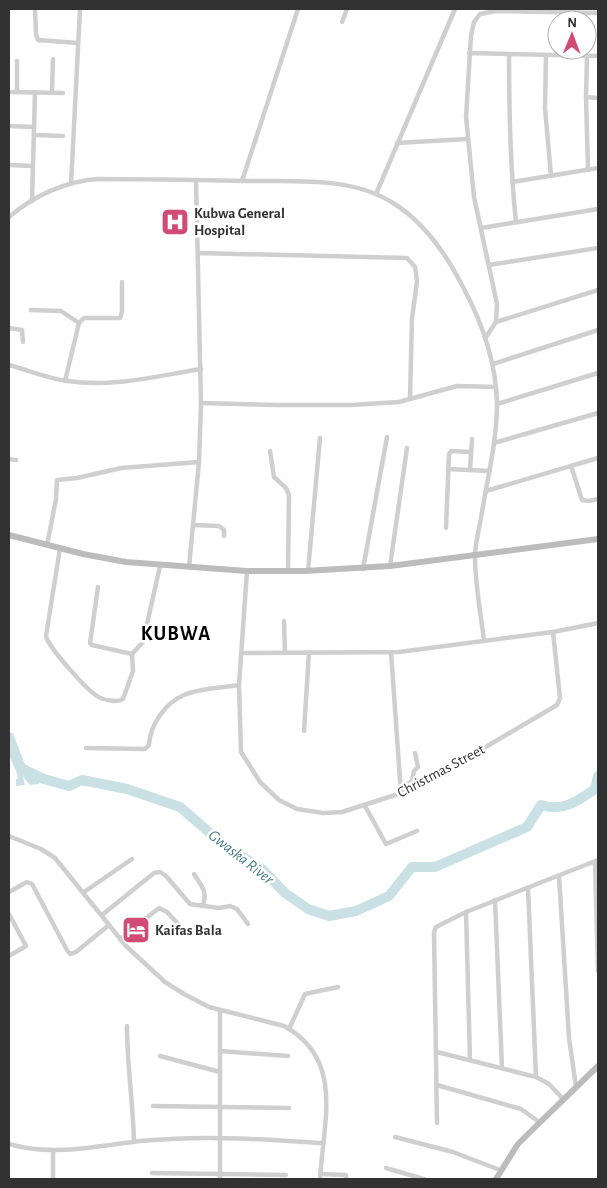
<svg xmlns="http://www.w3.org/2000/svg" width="607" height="1188" font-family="'Alegreya Sans',sans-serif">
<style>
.water{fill:#c9e0e4}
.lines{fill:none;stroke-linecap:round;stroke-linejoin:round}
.river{stroke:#c9e0e4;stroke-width:10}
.street{stroke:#cfcfcf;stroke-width:4.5}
.secondary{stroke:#bcbcbc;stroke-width:6}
.labels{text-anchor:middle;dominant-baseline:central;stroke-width:5;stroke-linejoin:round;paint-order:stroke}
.poi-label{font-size:15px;font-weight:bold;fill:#323232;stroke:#fff;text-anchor:start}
.street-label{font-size:15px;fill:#323232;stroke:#fff}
.water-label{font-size:16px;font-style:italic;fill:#467b85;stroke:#fff}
.district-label{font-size:20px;font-weight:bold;letter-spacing:1px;fill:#000;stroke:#fff}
</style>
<rect width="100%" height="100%" fill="#fff"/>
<path class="water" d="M11,749l10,20 21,10 -3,5 -9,1 -7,-8 2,8 -9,1v-6l2,-2c-1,-10 -9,-17 -9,-27z"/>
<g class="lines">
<path class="river" d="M9,737l12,31 23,11 25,7 13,-6 45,9 53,18 45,39 37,23 23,24 23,16 21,7 27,-5 33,-15 23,-29h23l92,-40 14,-22c22,7 37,-4 54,-16l3,-13"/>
<g class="street">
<polyline points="35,9 36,34 38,40 78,43"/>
<polyline points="342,22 347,9"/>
<polyline points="469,53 598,56"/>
<path d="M509,54c0,57 1,112 7,168"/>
<polyline points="546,55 545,108 551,176"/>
<polyline points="587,56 586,97 588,170"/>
<polyline points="9,92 63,93"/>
<polyline points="17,92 17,61"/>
<polyline points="52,93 53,59"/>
<polyline points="586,97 598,98"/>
<polyline points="9,126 34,127"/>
<polyline points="34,135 63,136"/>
<polyline points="397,143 467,139"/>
<polyline points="9,165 33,166"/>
<polyline points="242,181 298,9"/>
<polyline points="512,182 598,168"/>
<polyline points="71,184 80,9"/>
<polyline points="376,194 455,9"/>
<polyline points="32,201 35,92"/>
<path d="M9,217c24,-21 57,-36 89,-38 49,0 98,1 147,2 49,1 106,-5 148,22 31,19 53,51 69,82 20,37 34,76 35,118 0,39 -10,77 -16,115 -2,12 -6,26 -6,38 0,29 6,58 9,85"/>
<polyline points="481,228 598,209"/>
<polyline points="198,253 407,258 415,267 417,281 412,319 410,398"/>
<polyline points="489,265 598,248"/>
<polyline points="31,310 61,311 79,323"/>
<polyline points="496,322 598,290"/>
<polyline points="9,328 22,330 23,342"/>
<polyline points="486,337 496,322 497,304 474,197 466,117 471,36 474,22 480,14 495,11 598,13"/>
<polyline points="493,364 598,330"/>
<path d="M9,365c19,5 39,14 59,16 43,7 89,-5 133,-12"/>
<polyline points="65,381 79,323 84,318 120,318 122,312 122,282"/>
<polyline points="201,403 277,405 351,405 399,402 457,386 496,387"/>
<polyline points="497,404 598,373"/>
<polyline points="494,443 598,413"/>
<polyline points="270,451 274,477 286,488 289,495 288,571"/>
<polyline points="9,459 16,460"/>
<polyline points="571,466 582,500 589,501 598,499"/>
<polyline points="448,469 489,471"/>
<polyline points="470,470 472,439"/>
<polyline points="486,491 598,458"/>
<polyline points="193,525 219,526 224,530 224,536"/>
<polyline points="446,528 449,454 451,451 471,452"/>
<polyline points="47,545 56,499 57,480 77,478 121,468 199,462"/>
<path d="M60,548l-14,88c2,11 41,54 51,60 6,4 20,7 26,3l10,-28 -1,-17"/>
<polyline points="390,566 407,448"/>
<polyline points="189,567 199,462 201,403 196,180"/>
<polyline points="363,569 387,437"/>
<polyline points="247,571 239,685 241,752 260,782 279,800 297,809 323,813 342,812 414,789 557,705 560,698 553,632"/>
<polyline points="308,571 320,438"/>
<polyline points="98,587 90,643 92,645 132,654 143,642 160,566"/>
<polyline points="284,621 285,652"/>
<polyline points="391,652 401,794"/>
<polyline points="241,653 399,652 553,632 598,623"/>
<polyline points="304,731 309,652"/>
<path d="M86,748l59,1 4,-4c1,-20 16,-42 35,-50 16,-7 37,-7 55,-10"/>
<polyline points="401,789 412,781 414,771 418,767 415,753"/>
<polyline points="365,806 386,844 417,831"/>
<path d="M9,836l32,13 14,9 71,88 39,36 19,12 25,13 75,19c61,33 39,97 36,153"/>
<polyline points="595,862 598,971"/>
<path d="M194,874c7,11 15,19 8,32"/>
<polyline points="559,876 569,1038 576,1087"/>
<polyline points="528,888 536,1077"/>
<polyline points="9,892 27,882 32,884 67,950 70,954 76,952 109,925"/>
<polyline points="84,892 132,859"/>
<polyline points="495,900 502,1068"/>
<polyline points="466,912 470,1060"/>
<polyline points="9,914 26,946 9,956"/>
<polyline points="102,915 154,873 160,872 166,876 190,904 219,908 230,906 237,909 248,924"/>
<polyline points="120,939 159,908 167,912 179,925"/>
<polyline points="220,1010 220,1179"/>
<path d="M127,1026c0,39 6,77 7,116"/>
<polyline points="289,1029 305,994 338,987"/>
<polyline points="220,1051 288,1056"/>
<polyline points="437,1052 536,1077 549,1084 563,1099"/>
<polyline points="160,1056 220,1072"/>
<polyline points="437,1085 521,1109 539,1122"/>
<polyline points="153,1106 289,1108"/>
<polyline points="437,1123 434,932 436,927 466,912 598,860"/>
<polyline points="395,1137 453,1152 500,1170"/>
<path d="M9,1144c41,12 82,3 124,-2 12,-2 25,-2 38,-3 50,-3 101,1 151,4"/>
<polyline points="53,1151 53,1179"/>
<polyline points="386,1168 424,1179"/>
<polyline points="152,1173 286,1175"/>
<polyline points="320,1174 346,1175 346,1179"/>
</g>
<g class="secondary">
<polyline points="9,535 83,554 126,562 247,571 304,571 390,566 598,539"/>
<polyline points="496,1179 518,1144 528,1134 598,1066"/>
</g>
</g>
<defs>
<symbol id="hospital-square" viewBox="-11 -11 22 22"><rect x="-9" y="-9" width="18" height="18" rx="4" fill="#d14c75" stroke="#fff"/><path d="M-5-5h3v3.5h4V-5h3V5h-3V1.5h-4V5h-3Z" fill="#fff"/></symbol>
<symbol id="hotel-square" viewBox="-11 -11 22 22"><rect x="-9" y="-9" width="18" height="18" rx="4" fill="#d14c75" stroke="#fff"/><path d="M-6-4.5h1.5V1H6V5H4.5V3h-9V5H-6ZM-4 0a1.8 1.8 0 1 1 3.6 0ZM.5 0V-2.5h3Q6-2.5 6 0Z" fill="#fff"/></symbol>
</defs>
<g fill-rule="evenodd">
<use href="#hospital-square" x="159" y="206" width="32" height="32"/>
<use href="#hotel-square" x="120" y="914" width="32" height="32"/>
</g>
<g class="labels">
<g class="poi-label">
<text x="194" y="213">Kubwa General<tspan x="194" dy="17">Hospital</tspan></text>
<text x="155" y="930">Kaifas Bala</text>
</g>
<g class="street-label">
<text transform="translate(441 771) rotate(-28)">Christmas Street</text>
</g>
<g class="water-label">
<text transform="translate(241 857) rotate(38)">Gwaska River</text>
</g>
<g class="district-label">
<text x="176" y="634">KUBWA</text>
</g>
</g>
<rect width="607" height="1188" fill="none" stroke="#323232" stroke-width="20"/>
<g transform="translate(572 35) rotate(1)"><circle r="24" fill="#ffffff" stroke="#adadad"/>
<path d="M0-4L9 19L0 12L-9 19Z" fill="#d14c75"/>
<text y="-8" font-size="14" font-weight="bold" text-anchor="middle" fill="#323232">N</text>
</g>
</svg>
